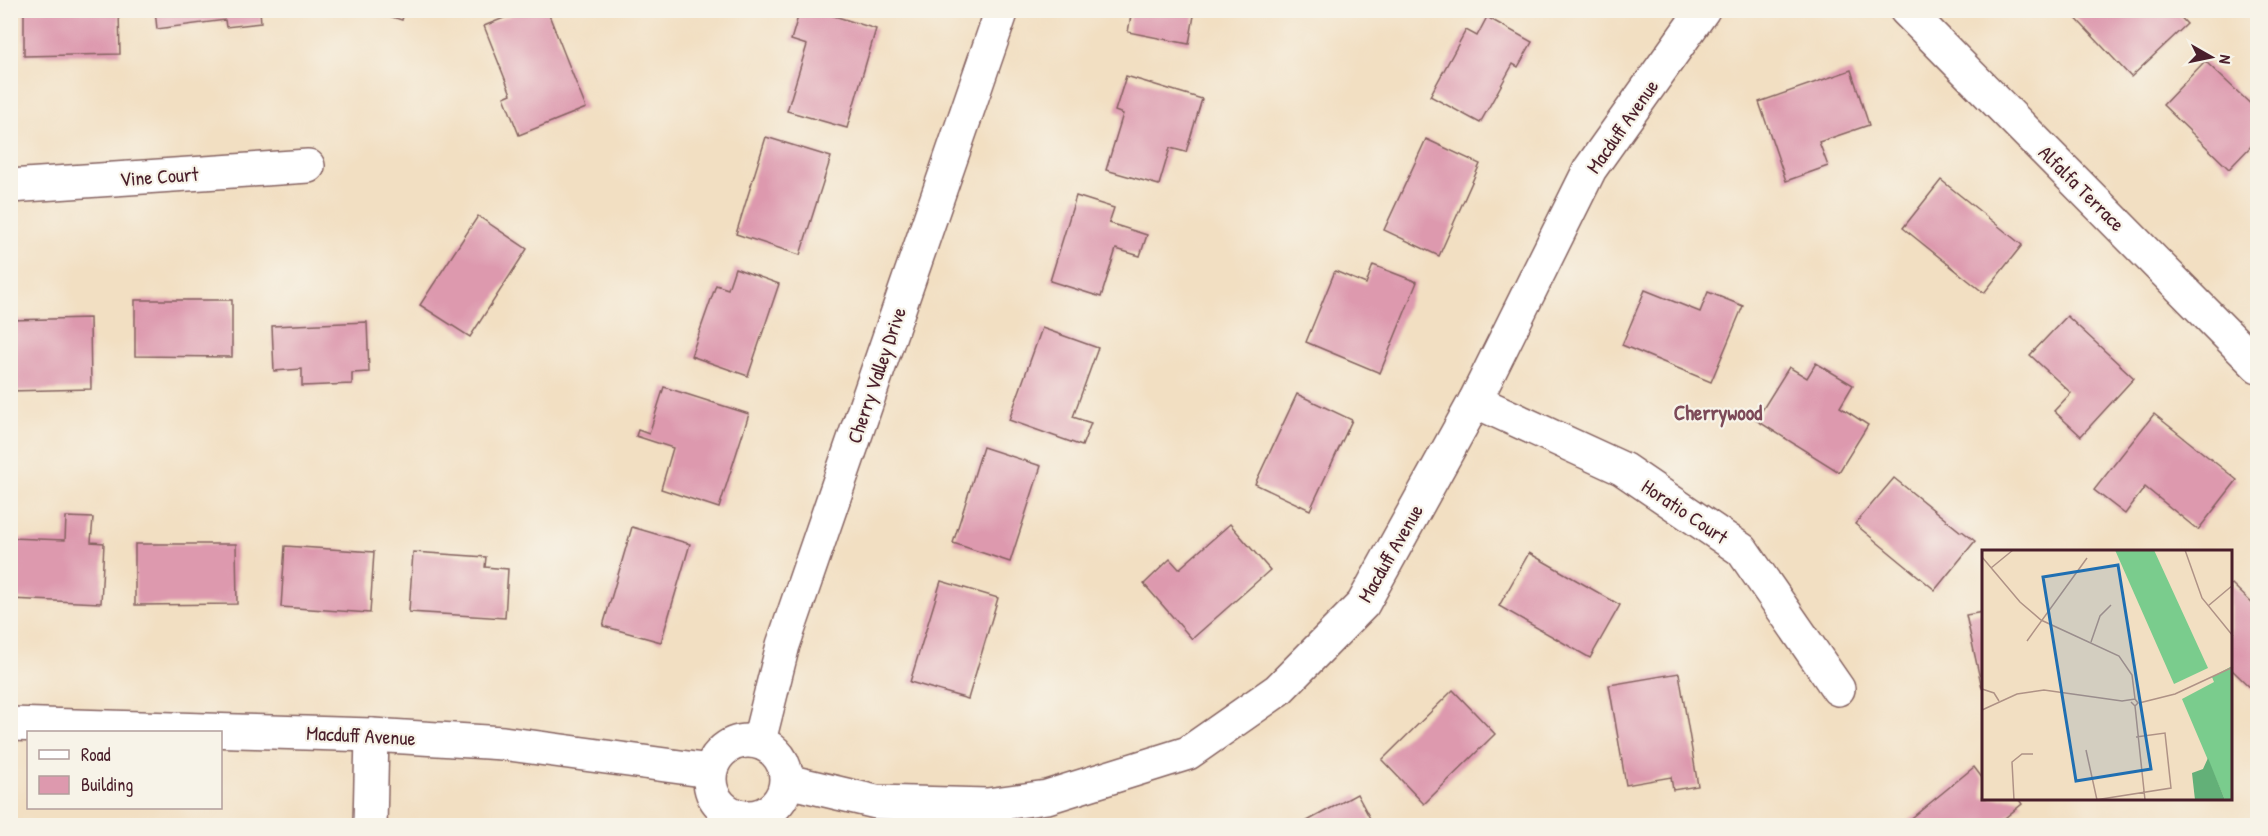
<svg xmlns="http://www.w3.org/2000/svg" width="2268" height="836" font-family="'Patrick Hand',sans-serif">
<style>
.building{fill:#dd99ae}
.lines{fill:none;stroke-linecap:round;stroke-linejoin:round}
.minor-casing{stroke:#856260;stroke-width:36}
.minor{stroke:#fff;stroke-width:33}
.labels{text-anchor:middle;dominant-baseline:central;stroke-width:4.5;stroke-linejoin:round;paint-order:stroke}
.street-label{font-size:20px;fill:#4a1f2b;stroke:#f7f3e8}
.neighbourhood-label{font-size:21px;font-weight:bold;fill:#7d4a59;stroke:#f7f3e8}
.inset-road{fill:none;stroke:#af9286;stroke-width:1.5}
.view{fill:#1f6fb2;fill-opacity:0.15;stroke:#1f6fb2;stroke-width:3}
.inset-edge{fill:none;stroke:#4a1f2b;stroke-width:3}
</style>
<rect width="100%" height="100%" fill="#f7f3e8"/>
<filter id="ink" filterUnits="userSpaceOnUse"><feTurbulence type="fractalNoise" baseFrequency=".0167" numOctaves="2"/><feDisplacementMap in="SourceGraphic" scale="12" xChannelSelector="R" yChannelSelector="G"/><feConvolveMatrix kernelMatrix="1 2 1 2 8 2 1 2 1" color-interpolation-filters="sRGB"/></filter>
<filter id="wash" filterUnits="userSpaceOnUse"><feTurbulence type="fractalNoise" baseFrequency=".008" numOctaves="4" result="noise"/><feDisplacementMap in="SourceGraphic" scale="24" xChannelSelector="R" yChannelSelector="G"/><feGaussianBlur stdDeviation="1.35" result="paint"/><feColorMatrix in="noise" values="0 0 0 0 0 0 0 0 0 0 0 0 0 0 0 0 0 1.4 0 .05"/><feComposite in="paint" operator="in"/></filter>
<g filter="url(#wash)">
<rect width="100%" height="100%" fill="#f2dfc2"/>
<g id="blocks">
<g class="building">
<polygon points="24,10 119,10 120,54 24,56"/>
<polygon points="155,10 260,10 261,23 226,27 225,20 157,29"/>
<polygon points="370,10 405,10 402,20"/>
<polygon points="524,10 547,10 586,108 519,135 504,97 511,94 484,26"/>
<polygon points="800,10 815,10 876,29 847,128 787,111 807,45 791,40"/>
<polygon points="1132,10 1195,10 1189,44 1128,32"/>
<polygon points="2068,10 2174,10 2187,24 2131,77"/>
<polygon points="1487,17 1532,42 1518,67 1513,64 1480,123 1430,96 1466,30 1477,36"/>
<polygon points="2205,61 2258,111 2258,139 2229,169 2163,105"/>
<polygon points="1851,70 1869,125 1819,142 1828,166 1786,181 1759,102"/>
<polygon points="1126,76 1202,99 1186,152 1170,148 1159,185 1106,170 1123,114 1115,111"/>
<polygon points="766,137 831,157 800,255 736,234"/>
<polygon points="1426,139 1480,164 1439,256 1384,230"/>
<polygon points="1941,180 2022,245 1984,293 1903,228"/>
<polygon points="1076,196 1114,208 1109,223 1147,235 1140,256 1116,249 1101,297 1050,281"/>
<polygon points="478,216 527,249 470,337 420,305"/>
<polygon points="1373,265 1417,282 1380,373 1306,342 1335,271 1366,284"/>
<polygon points="735,268 779,284 748,376 691,356 716,285 728,289"/>
<polygon points="1645,290 1700,312 1708,292 1743,306 1711,382 1622,345"/>
<polygon points="135,300 232,300 232,357 135,356"/>
<polygon points="2067,316 2134,378 2081,436 2054,411 2071,393 2030,355"/>
<polygon points="90,318 91,389 10,391 10,320"/>
<polygon points="367,322 369,372 352,373 352,384 302,386 302,369 274,371 272,326"/>
<polygon points="1042,328 1098,348 1073,417 1091,423 1082,446 1009,420"/>
<polygon points="1816,363 1853,385 1840,407 1868,425 1839,472 1756,420 1789,367 1807,378"/>
<polygon points="664,387 749,414 719,508 661,489 673,448 636,436 638,430 649,434"/>
<polygon points="1297,394 1352,420 1310,510 1255,484"/>
<polygon points="2154,414 2237,480 2198,530 2145,487 2125,514 2094,490"/>
<polygon points="983,447 1041,466 1010,562 953,543"/>
<polygon points="1894,478 1961,532 1962,531 1975,541 1935,590 1855,524"/>
<polygon points="66,517 93,518 91,542 104,543 101,603 10,599 10,538 65,540"/>
<polygon points="1230,524 1270,570 1192,639 1144,584 1170,559 1179,569"/>
<polygon points="632,527 690,544 661,642 603,626"/>
<polygon points="135,544 236,544 237,604 135,605"/>
<polygon points="285,546 374,552 370,613 281,607"/>
<polygon points="413,552 486,557 485,567 508,569 505,618 409,612"/>
<polygon points="1529,553 1620,605 1590,658 1499,606"/>
<polygon points="941,581 998,598 968,699 910,682"/>
<polygon points="2232,584 2258,609 2258,695 2230,668 2230,585"/>
<polygon points="1983,612 1983,688 1982,688 1966,615"/>
<polygon points="1679,673 1698,786 1673,790 1671,777 1626,785 1609,685"/>
<polygon points="1453,690 1495,734 1424,804 1382,760"/>
<polygon points="1974,767 1983,779 1983,798 2018,798 2022,804 1995,826 1902,826"/>
<polygon points="1357,794 1374,826 1298,826"/>
</g>
</g>
</g>
<g filter="url(#ink)">
<use href="#blocks" fill-opacity="0" stroke="#856260" stroke-width="1.5"/>
<g class="lines">
<defs>
<g id="minor">
<polyline points="1906,10 2258,366"/>
<polyline points="10,186 308,166"/>
<polyline points="1475,401 1623,469 1742,550 1838,689"/>
<polyline points="10,724 372,735 503,743 710,771"/>
<circle cx="748" cy="779" r="38"/>
<polyline points="759,741 783,645 1002,10"/>
<polyline points="787,781 876,802 987,805 1047,797 1188,753 1278,690 1363,604 1475,401 1590,169 1703,10"/>
<polyline points="370,826 372,735"/>
</g>
</defs>
<use href="#minor" class="minor-casing"/>
<use href="#minor" class="minor"/>
</g>
</g>
<g class="labels">
<g class="street-label">
<text transform="translate(1622 126) rotate(-55)">Macduff Avenue</text>
<text transform="translate(159 176) rotate(-4)">Vine Court</text>
<text transform="translate(2082 188) rotate(45)">Alfalfa Terrace</text>
<text transform="translate(876 375) rotate(-71)">Cherry Valley Drive</text>
<text transform="translate(1685 511) rotate(34)">Horatio Court</text>
<text transform="translate(1390 553) rotate(-60)">Macduff Avenue</text>
<text transform="translate(361 735) rotate(3)">Macduff Avenue</text>
</g>
<g class="neighbourhood-label">
<text x="1718" y="412">Cherrywood</text>
</g>
</g>
<g transform="translate(1982 550)">
<rect width="250" height="250" fill="#f2dfc2"/>
<path d="M133,0h39l54,118 -34,16zM250,116v134h-7l-43,-101 32,-17 -2,-5z" fill="#7acc8d"/>
<path d="M226,208l17,42h-30l-3,-27 11,-4z" fill="#63b078"/>
<path class="inset-road" d="M203,0l17,48 31,38M0,7l38,45 21,18 78,36 13,19 3,24M9,18l22,-18M226,56l25,-21M45,91l60,-83M109,92l9,-26 11,-11M0,139l12,4 5,8M157,153l36,-9 58,-27M153,156l10,94M0,160l35,-16 27,-4 78,11 13,-2 3,4 -3,3 -4,-4M104,200l11,50M32,250l-2,-38 10,-8h11M113,250l76,-12 -6,-55 -29,4"/>
<path class="view" d="M136,15l33,204 -75,12 -33,-204z"/>
<rect width="250" height="250" class="inset-edge"/>
</g>
<rect width="2268" height="836" fill="none" stroke="#f7f3e8" stroke-width="36"/>
<rect x="27" y="731" width="195" height="78" fill="#f7f3e8" stroke="#b29e9c" stroke-width="1.5"/>
<rect x="39" y="750" width="30" height="9" fill="#ffffff" stroke="#b29e9c" stroke-width="1.5"/>
<text x="81" y="761" font-size="18" fill="#4a1f2b">Road</text>
<rect x="39" y="776" width="30" height="18" fill="#dd99ae" stroke="#b29e9c" stroke-width="1.5"/>
<text x="81" y="791" font-size="18" fill="#4a1f2b">Building</text>
<g transform="translate(2211 57) rotate(99)" stroke="#f7f3e8" stroke-width="4.5" paint-order="stroke">
<path d="M0-4.5L10 22L0 15L-10 22Z" fill="#4a1f2b"/>
<text y="-9" font-size="16" font-weight="bold" text-anchor="middle" fill="#4a1f2b">N</text>
</g>
</svg>
